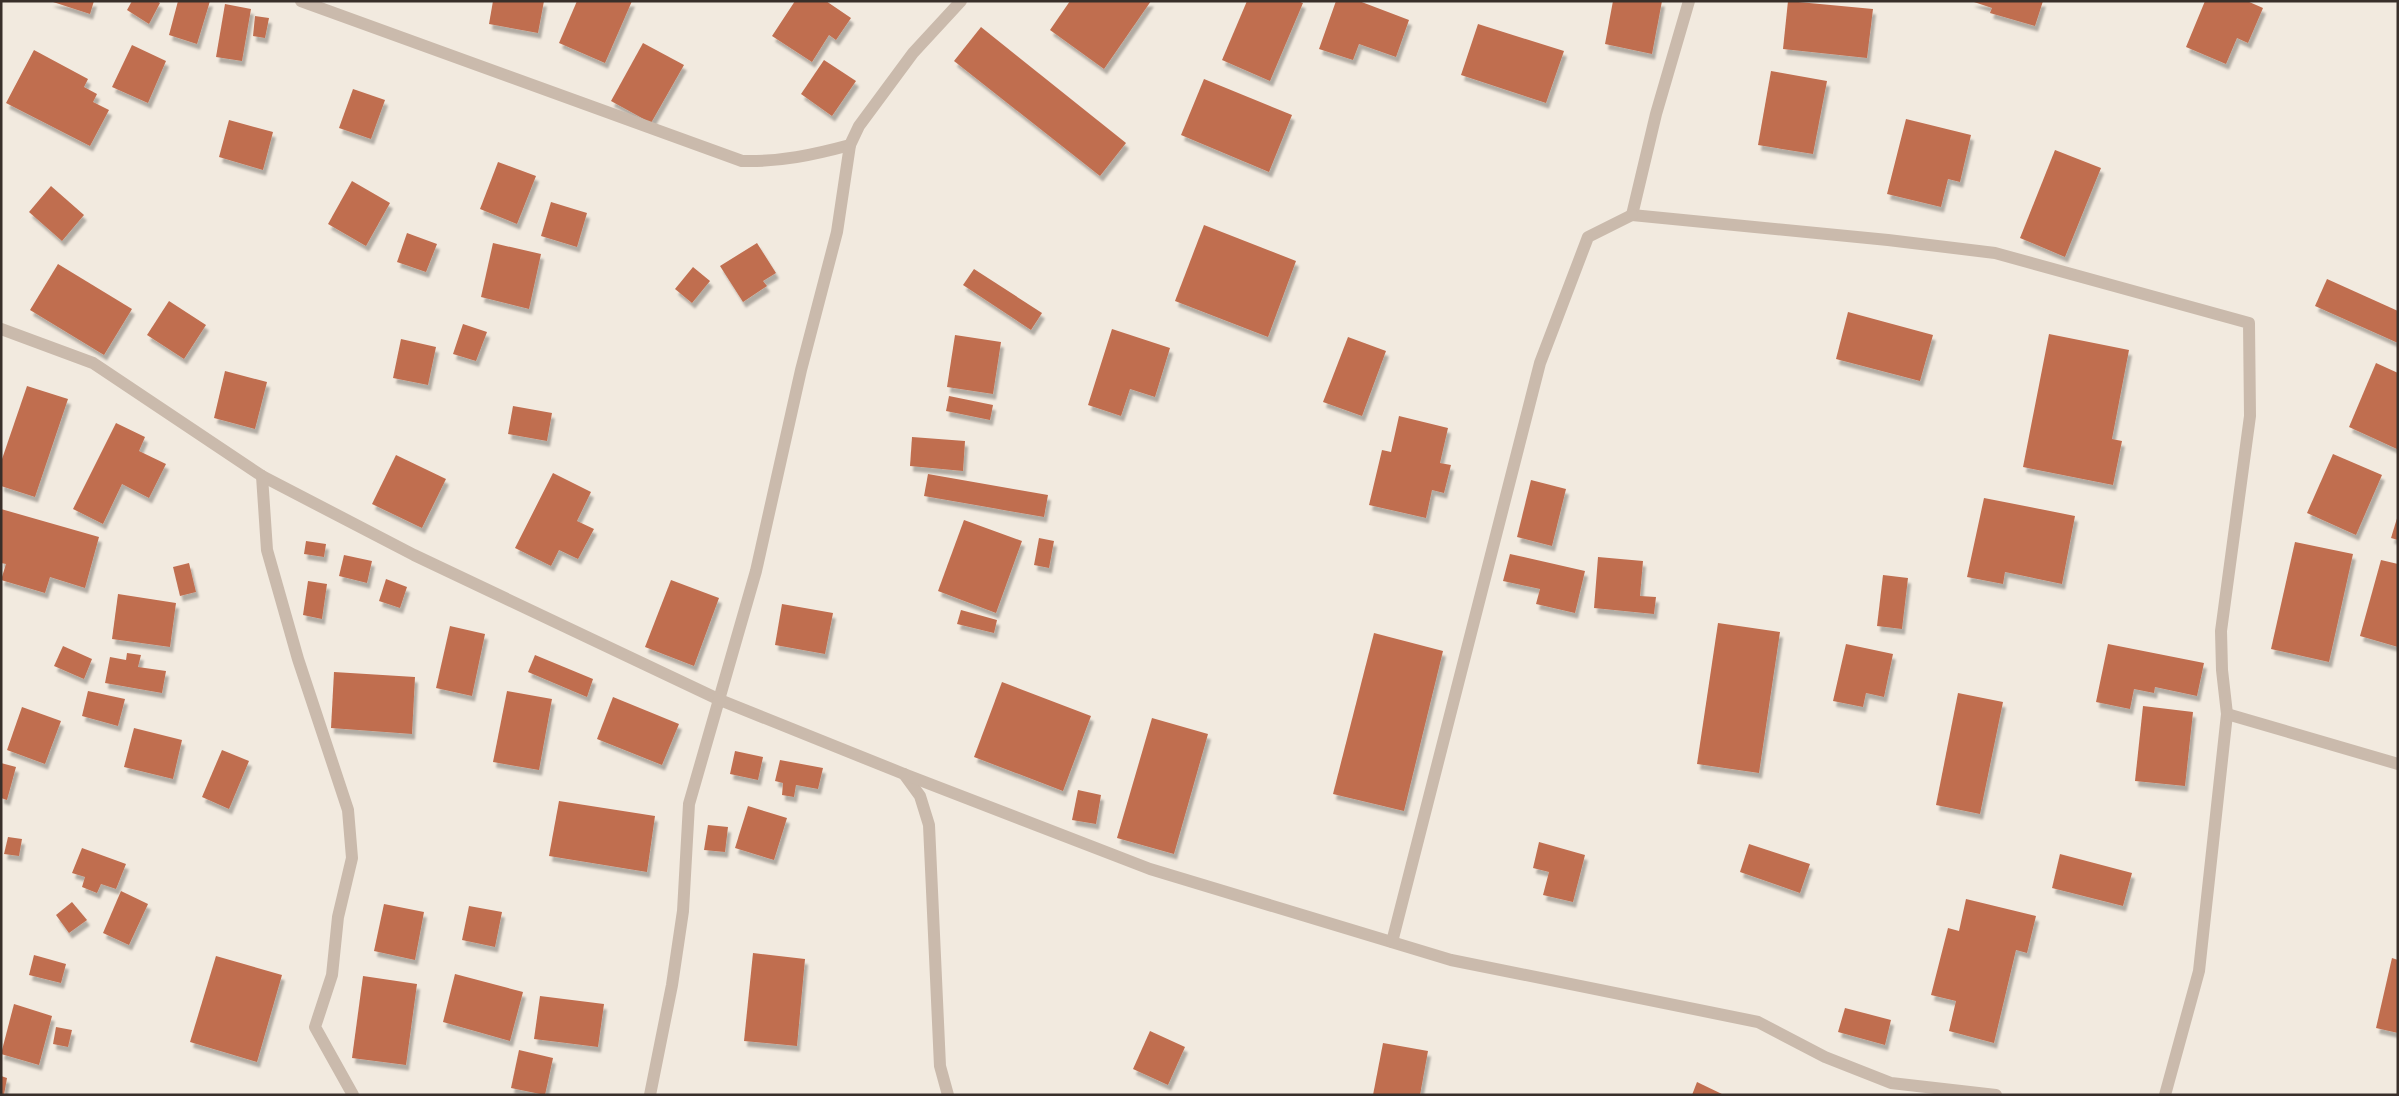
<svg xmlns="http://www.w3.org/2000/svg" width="2399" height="1096" font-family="'Public Sans',sans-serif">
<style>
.building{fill:#c06e50;filter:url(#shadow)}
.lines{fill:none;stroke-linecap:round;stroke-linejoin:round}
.minor{stroke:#cabaac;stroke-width:12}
</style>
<defs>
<filter id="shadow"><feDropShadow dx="3" dy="5.5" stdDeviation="1" flood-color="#0004"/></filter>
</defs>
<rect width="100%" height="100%" fill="#f2eadf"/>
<g class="building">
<polygon points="50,1 94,1 90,14"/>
<polygon points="132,1 157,1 160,3 149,24 127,10"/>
<polygon points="178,1 210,1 197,44 169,35"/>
<polygon points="493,1 544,1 538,33 489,24"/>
<polygon points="577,1 632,1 605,63 559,43"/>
<polygon points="795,1 826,1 851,18 836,40 829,35 812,62 772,36"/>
<polygon points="1070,1 1151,1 1104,69 1050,30"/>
<polygon points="1247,1 1298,1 1303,3 1270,81 1222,60"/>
<polygon points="1336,1 1359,1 1409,20 1396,57 1359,44 1353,60 1319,49"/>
<polygon points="1613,1 1662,1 1652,54 1605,44"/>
<polygon points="1788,1 1873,9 1867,58 1783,49"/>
<polygon points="1971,1 2043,1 2035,26 1990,13 1992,8"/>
<polygon points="2205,1 2247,1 2263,8 2248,43 2237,38 2226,64 2186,47"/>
<polygon points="225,4 251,9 242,61 216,57"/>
<polygon points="255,16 269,18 265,38 253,36"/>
<polygon points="1478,24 1564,51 1546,103 1461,75"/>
<polygon points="981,27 1126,143 1100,176 954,61"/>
<polygon points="643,43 684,65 651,123 611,101"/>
<polygon points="132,45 166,61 148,103 112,87"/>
<polygon points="34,50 88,79 84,87 97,94 93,102 109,110 90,146 6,103"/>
<polygon points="824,60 856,81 832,116 801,94"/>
<polygon points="1771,71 1827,81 1813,154 1758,145"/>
<polygon points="1204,79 1292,115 1269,172 1181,135"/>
<polygon points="353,89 385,100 371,139 339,128"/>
<polygon points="1906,119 1971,135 1960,182 1948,179 1941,207 1887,194"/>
<polygon points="229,120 273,132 263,170 219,157"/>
<polygon points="2055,150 2101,168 2065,257 2020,238"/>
<polygon points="498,162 536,176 517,224 480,209"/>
<polygon points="352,181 390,203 366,246 328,224"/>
<polygon points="51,186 84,215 62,241 29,212"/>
<polygon points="551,202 587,213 577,247 541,236"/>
<polygon points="1204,225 1296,261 1268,337 1175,301"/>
<polygon points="407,233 437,244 426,272 397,262"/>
<polygon points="493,243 541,254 529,309 481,297"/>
<polygon points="757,243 776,273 763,281 767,286 743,302 720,266"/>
<polygon points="58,264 132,309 104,355 30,310"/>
<polygon points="693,267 710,281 692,303 675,289"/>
<polygon points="974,269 1042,313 1031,330 963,285"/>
<polygon points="2327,279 2398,311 2398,343 2315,306"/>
<polygon points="169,301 206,325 184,359 147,335"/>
<polygon points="1848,312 1933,335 1920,381 1836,359"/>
<polygon points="463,324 487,332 476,361 453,354"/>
<polygon points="1112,329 1170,348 1155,397 1130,389 1121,416 1088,405"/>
<polygon points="2049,334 2129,350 2112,439 2122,441 2113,485 2023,467"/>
<polygon points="955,335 1001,342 993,394 947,387"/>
<polygon points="1348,337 1386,351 1362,416 1323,402"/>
<polygon points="401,339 436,347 428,385 393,378"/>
<polygon points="2376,363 2398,373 2397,449 2349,427"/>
<polygon points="225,371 267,382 255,429 214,418"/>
<polygon points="27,386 68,399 35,497 1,486 1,462"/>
<polygon points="949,396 993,405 990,420 946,411"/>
<polygon points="513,406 552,413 547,441 508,434"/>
<polygon points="1399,416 1448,428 1440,463 1451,465 1444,493 1432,490 1426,518 1369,505 1382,450 1391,452"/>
<polygon points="116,423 145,437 139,451 166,464 149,498 122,484 103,524 73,509"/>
<polygon points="912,437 965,441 963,471 910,466"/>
<polygon points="2333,454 2382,475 2356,535 2307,513"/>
<polygon points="396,455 446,479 422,528 372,504"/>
<polygon points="553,473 591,492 577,521 594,529 578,559 559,550 551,566 515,548"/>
<polygon points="928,474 1048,495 1044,517 924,496"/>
<polygon points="1531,480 1566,489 1552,546 1517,537"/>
<polygon points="1984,498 2075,516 2062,584 2005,572 2003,584 1967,577"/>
<polygon points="1,509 99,537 85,588 50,577 45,593 1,580 6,564 1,563"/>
<polygon points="2398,515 2398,540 2391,538"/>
<polygon points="964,520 1022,541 996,613 938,591"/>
<polygon points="1039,538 1054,541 1049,568 1034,565"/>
<polygon points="306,541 326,544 324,557 304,554"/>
<polygon points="2295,542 2353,554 2329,662 2271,649"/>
<polygon points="1510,554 1585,571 1575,613 1536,604 1540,589 1503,581"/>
<polygon points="344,555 372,561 367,583 339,576"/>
<polygon points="1598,557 1643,561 1640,596 1656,597 1654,614 1594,608"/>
<polygon points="2381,560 2398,564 2398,647 2360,636"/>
<polygon points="189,563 196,592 180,596 173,567"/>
<polygon points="1883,575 1908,578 1902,629 1877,626"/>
<polygon points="386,579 407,587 400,608 379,601"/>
<polygon points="671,580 719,598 694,666 645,647"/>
<polygon points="308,581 327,584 322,619 303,615"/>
<polygon points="118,594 176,603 170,647 112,639"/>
<polygon points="782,604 833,613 825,654 775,645"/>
<polygon points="961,610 997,620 994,633 957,624"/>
<polygon points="1718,623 1780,632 1759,773 1697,764"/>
<polygon points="450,626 485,634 472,696 436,688"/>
<polygon points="1374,633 1443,651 1404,811 1333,794"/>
<polygon points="1846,644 1893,654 1884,697 1866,693 1863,707 1833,701"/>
<polygon points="2108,644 2204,663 2197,696 2155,687 2154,693 2134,689 2130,709 2096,702"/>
<polygon points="63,646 92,659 84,679 54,666"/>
<polygon points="127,653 141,655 138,667 166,671 162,693 105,683 110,657 126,660"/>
<polygon points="535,655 593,679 587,697 528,672"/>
<polygon points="334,672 415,677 412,734 331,728"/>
<polygon points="1002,682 1091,716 1063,791 974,757"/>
<polygon points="88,691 125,699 118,726 82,716"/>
<polygon points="507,691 552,699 539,770 493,762"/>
<polygon points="1958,693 2003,702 1980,814 1936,805"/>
<polygon points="613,697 679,724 662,765 597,739"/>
<polygon points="2143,706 2193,712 2185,786 2135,781"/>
<polygon points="22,707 61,721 45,764 7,750"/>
<polygon points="1152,718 1208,734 1174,854 1117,838"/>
<polygon points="134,728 182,740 173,779 124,767"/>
<polygon points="222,750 249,761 229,809 202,797"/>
<polygon points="735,751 763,757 758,780 730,774"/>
<polygon points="780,760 823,768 818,789 796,785 794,797 782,795 783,783 775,781"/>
<polygon points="1,763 16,767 7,800 1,798"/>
<polygon points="1078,790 1101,795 1096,824 1072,820"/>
<polygon points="559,801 655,816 647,872 549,856"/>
<polygon points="748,806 787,818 774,860 735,848"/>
<polygon points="708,825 728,827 725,852 704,850"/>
<polygon points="8,837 22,839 19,856 4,854"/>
<polygon points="1539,842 1585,855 1573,902 1543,895 1549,872 1533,868"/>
<polygon points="1749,844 1810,864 1800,893 1740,872"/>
<polygon points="82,848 126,864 116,889 101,884 97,893 82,887 85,877 72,873"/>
<polygon points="2060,854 2132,873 2123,906 2052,888"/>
<polygon points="121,891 148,904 129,945 103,933"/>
<polygon points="1966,899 2036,916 2027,953 2016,950 1994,1043 1949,1031 1956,1001 1931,995 1948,928 1959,931"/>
<polygon points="72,902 87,920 69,933 56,915"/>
<polygon points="384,904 424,912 415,960 374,951"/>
<polygon points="469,906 502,912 495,947 462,940"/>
<polygon points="753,953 805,959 797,1046 744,1041"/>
<polygon points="34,955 66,964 61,983 29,975"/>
<polygon points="216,956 282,975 257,1062 190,1042"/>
<polygon points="2392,958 2398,960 2398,1033 2376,1028"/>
<polygon points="455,974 523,992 510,1041 443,1022"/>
<polygon points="363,976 417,984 406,1065 352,1058"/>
<polygon points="540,996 604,1004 598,1047 534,1039"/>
<polygon points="14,1004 52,1016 39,1065 1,1054"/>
<polygon points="1845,1008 1891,1020 1885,1045 1838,1032"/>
<polygon points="56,1027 72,1030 68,1047 53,1044"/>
<polygon points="1150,1031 1185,1047 1168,1085 1133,1069"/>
<polygon points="1383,1043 1428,1051 1420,1095 1373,1095"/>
<polygon points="519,1050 553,1058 545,1095 511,1088"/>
<polygon points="1,1076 7,1078 4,1095 1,1095"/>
<polygon points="1697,1082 1724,1095 1692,1095"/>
</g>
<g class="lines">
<g class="minor">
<path d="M301,1l441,160c38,1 71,-6 108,-16"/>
<polyline points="1689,1 1656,114 1632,215 1888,240 1995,253 2249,323 2250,416 2221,631 2222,670 2227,714 2199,971 2165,1095"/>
<polyline points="1,329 93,363 262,476 414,555 720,700 904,774 920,796 929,825 940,1066 948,1095"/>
<polyline points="262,476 267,550 298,659 348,810 352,858 338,917 332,975 315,1027 353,1095"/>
<polyline points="2227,714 2398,764"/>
<polyline points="904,774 1150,869 1451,960 1758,1022 1825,1057 1891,1083 1996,1095"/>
<polyline points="1392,942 1540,363 1588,237 1632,215"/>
<polyline points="650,1095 672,985 683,911 689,804 756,571 801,370 837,232 850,145 859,126 913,53 961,1"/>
</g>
</g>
<rect width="2399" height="1096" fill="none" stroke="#382f2a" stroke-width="5"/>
</svg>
